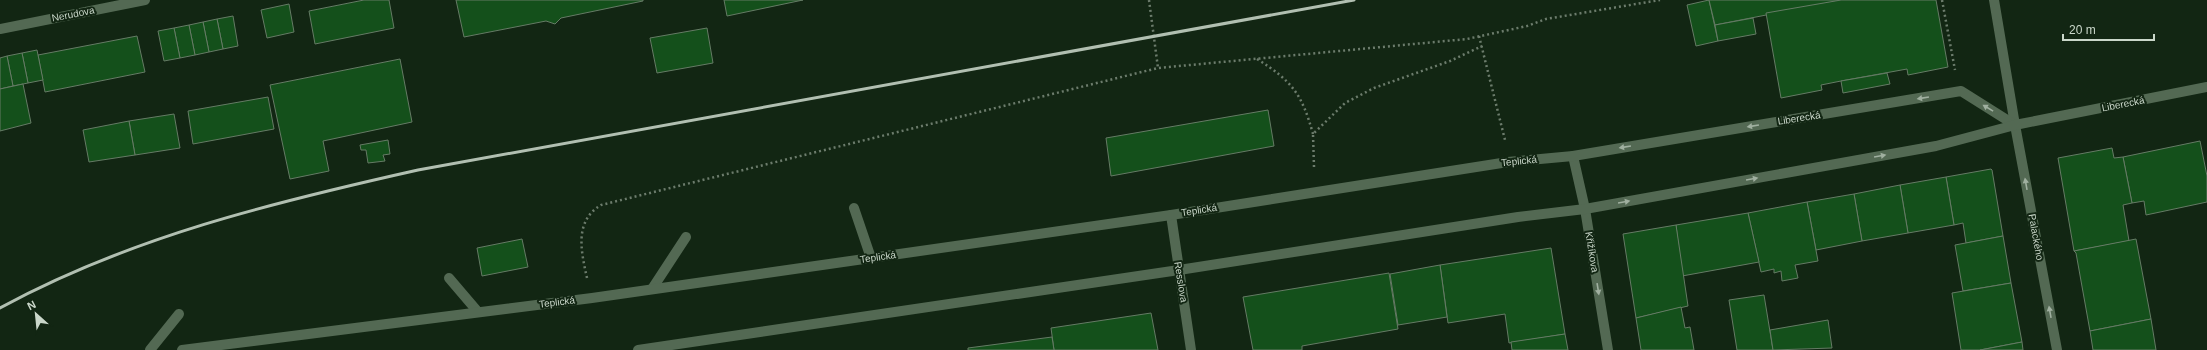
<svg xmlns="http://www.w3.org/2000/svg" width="2207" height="350" font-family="Helvetica,sans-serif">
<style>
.building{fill:#14501b;stroke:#657b65}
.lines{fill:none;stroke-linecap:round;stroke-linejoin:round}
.path{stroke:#6c7c6c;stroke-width:2.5;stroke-dasharray:2 3;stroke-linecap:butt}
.lane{stroke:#536953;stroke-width:10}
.street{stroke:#536953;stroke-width:10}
.rail{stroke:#b1bfb1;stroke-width:3}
.oneway{fill:#a0b0a0}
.labels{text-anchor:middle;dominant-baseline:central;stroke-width:4;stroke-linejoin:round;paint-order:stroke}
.street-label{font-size:10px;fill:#cad7ca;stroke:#122613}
</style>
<rect width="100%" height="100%" fill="#122613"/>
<g class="building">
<polygon points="364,0 389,0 394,28 315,44 309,11"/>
<polygon points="456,0 643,0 643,1 561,18 555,24 546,21 464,37"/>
<polygon points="724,0 803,0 727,16"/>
<polygon points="1709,0 1718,41 1696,46 1687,5"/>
<polygon points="1709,0 1843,0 1715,25"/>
<polygon points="1841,0 1936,0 1948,67 1908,75 1907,69 1841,81 1821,85 1822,90 1781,98 1766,13"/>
<polygon points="289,4 294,32 267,38 261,10"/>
<polygon points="233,16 238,46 223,49 217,19"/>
<polygon points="1753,18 1756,34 1718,41 1715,25"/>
<polygon points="217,19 223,49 209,52 203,22"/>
<polygon points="203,22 209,52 195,55 189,25"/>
<polygon points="189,25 195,55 180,58 174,28"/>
<polygon points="174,28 180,58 164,61 158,31"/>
<polygon points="707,28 713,63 657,73 650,38"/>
<polygon points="137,36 145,72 45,92 38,55"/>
<polygon points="37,50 43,80 28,83 22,53"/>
<polygon points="22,53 28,83 13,86 7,56"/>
<polygon points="7,56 13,86 0,89 0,58"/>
<polygon points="400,59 412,122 323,141 329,171 290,179 270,85"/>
<polygon points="1887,73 1890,84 1843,93 1841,81"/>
<polygon points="23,84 31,123 0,131 0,89"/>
<polygon points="268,97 274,129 193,144 188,111"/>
<polygon points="1268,110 1274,146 1111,176 1106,138"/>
<polygon points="174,114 180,148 135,155 129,121"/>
<polygon points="129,121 135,155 89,162 83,130"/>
<polygon points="388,140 390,154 383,155 385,161 368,163 366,150 361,150 360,145"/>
<polygon points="2200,141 2207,176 2207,202 2146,215 2144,201 2132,203 2123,157"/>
<polygon points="2112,148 2114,158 2123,157 2132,203 2123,205 2129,241 2074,251 2058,158"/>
<polygon points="1991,169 1992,170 2003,236 1966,243 1963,223 1954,225 1946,177"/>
<polygon points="1946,177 1954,225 1908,233 1900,185"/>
<polygon points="1900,185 1908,233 1862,241 1854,194"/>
<polygon points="1854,194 1862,241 1816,250 1807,202"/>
<polygon points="1807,202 1818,261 1795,265 1798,278 1782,281 1781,271 1774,273 1774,269 1761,272 1748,213"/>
<polygon points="1748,213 1759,262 1682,276 1676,225"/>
<polygon points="1676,225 1688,306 1636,318 1623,234"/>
<polygon points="2003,236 2011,283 1963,291 1955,245"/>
<polygon points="522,239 528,267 482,276 477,248"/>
<polygon points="2136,239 2151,319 2090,331 2076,253 2074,251"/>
<polygon points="1551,248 1565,334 1509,343 1505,314 1448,323 1440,265"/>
<polygon points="1440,265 1447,317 1398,325 1390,274"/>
<polygon points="1389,273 1398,329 1302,346 1302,350 1253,350 1243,297"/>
<polygon points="2011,283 2022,342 1980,350 1961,350 1952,293"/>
<polygon points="1764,295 1773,350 1737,350 1729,300"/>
<polygon points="1681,307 1685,328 1690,327 1694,350 1641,350 1636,318"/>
<polygon points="1151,313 1158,350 1054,350 1051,328"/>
<polygon points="2151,319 2156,350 2093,350 2090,331"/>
<polygon points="1828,320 1832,348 1773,350 1770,330"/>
<polygon points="1565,334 1568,350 1512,350 1511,342"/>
<polygon points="1052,337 1054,350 968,350 968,348"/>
<polygon points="2022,342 2023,350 1980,350"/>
</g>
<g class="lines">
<g class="path">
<polyline points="1149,0 1158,68"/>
<polyline points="1942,0 1955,70"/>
<polyline points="1479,36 1505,140"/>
<path d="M1257,59c35,22 45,35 56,75"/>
<polyline points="1314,167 1313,134 1345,103 1374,88 1450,61 1482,46"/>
<path d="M587,278c-6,-27 -13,-57 14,-73l557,-137 309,-29 60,-13 19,-7 114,-19"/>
</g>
<g class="lane">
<polyline points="1994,0 2015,125"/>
<polyline points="854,208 871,258"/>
<polyline points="449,278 478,312"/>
<polyline points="652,289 686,237"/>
<polyline points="150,350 179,314"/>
</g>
<g class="street">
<polyline points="0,29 145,0"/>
<polyline points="2015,125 2057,350"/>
<polyline points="1573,156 1585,209 1608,350"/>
<polyline points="1171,215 1191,350"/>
<polyline points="182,350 592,298 1171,215 1508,162 1573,156 1961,91 2015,125"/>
<polyline points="638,350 1179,270 1518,217 1585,209 1936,146 2015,125 2207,87"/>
</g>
<path class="rail" d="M0,308c130,-71 275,-106 418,-138l936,-170"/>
</g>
<defs><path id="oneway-solid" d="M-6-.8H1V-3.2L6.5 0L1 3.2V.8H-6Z"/></defs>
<g class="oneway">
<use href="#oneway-solid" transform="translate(1923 98) rotate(171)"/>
<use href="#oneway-solid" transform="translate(1988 108) rotate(-149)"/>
<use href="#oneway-solid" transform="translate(1753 126) rotate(171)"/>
<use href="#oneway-solid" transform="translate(1625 147) rotate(171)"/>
<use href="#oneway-solid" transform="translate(1880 156) rotate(-10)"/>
<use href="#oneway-solid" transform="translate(1752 179) rotate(-10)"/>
<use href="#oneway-solid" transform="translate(2026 184) rotate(-100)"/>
<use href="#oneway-solid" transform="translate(1624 202) rotate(-10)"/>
<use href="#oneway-solid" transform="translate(1598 289) rotate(81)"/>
<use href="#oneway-solid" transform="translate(2050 312) rotate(-100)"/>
</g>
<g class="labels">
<g class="street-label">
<text transform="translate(73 14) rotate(-11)">Nerudova</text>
<text transform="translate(2123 104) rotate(-11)">Liberecká</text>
<text transform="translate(1799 118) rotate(-9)">Liberecká</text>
<text transform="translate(1519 161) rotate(-6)">Teplická</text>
<text transform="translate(1199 210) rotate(-9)">Teplická</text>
<text transform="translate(2036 237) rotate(80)">Palackého</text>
<text transform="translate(1592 252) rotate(81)">Křižíkova</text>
<text transform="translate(878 257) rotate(-8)">Teplická</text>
<text transform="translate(1181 282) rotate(81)">Resslova</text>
<text transform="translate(557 302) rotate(-7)">Teplická</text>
</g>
</g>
<g transform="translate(36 314) rotate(333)" stroke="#122613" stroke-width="3" paint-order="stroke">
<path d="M0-3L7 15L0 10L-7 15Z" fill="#cad7ca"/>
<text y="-6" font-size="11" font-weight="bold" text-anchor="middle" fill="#cad7ca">N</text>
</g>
<path d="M2063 34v6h91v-6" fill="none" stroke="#cad7ca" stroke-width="2"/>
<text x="2069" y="34" font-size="12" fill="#cad7ca" stroke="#122613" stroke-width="3" paint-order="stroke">20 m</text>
</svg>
